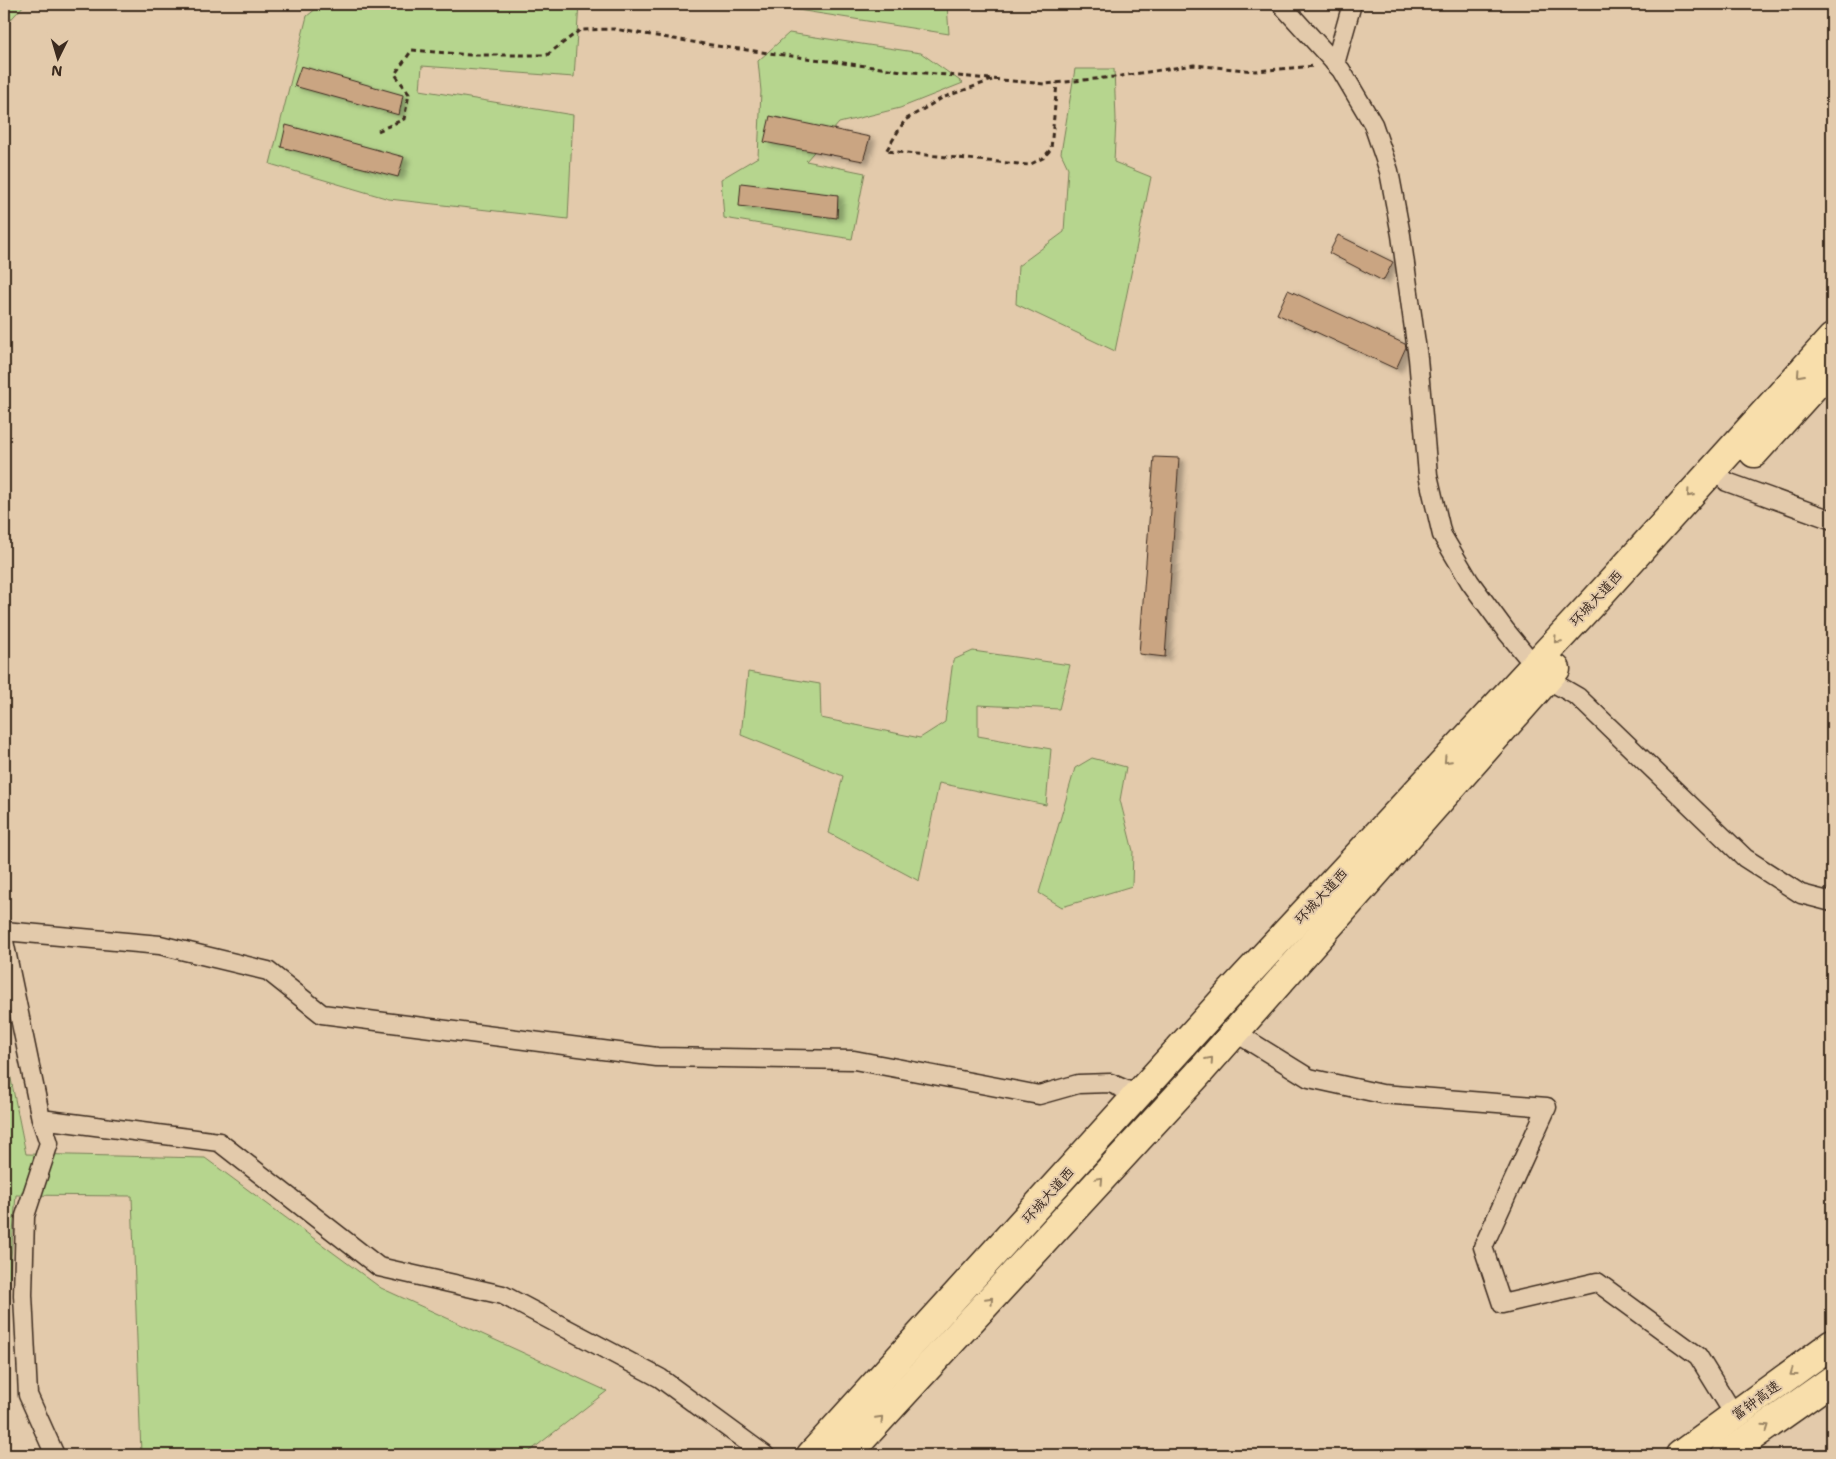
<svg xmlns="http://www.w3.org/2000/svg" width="1836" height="1459" font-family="'Shantell Sans','LXGW WenKai TC',sans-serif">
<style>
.green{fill:#b6d58e;stroke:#788056}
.building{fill:#caa582;stroke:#3b2a1e;filter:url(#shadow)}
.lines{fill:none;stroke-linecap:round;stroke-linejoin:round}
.street-casing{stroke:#3b2a1e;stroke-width:21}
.primary-casing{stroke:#3b2a1e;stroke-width:31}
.highway-casing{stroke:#3b2a1e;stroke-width:31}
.path{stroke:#3b2a1e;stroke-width:3;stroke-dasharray:5 4;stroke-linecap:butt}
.street{stroke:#e3caab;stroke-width:18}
.primary{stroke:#f8deab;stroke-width:28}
.highway{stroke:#f8deab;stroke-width:28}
.oneway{stroke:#9a8464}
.labels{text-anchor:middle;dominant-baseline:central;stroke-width:4;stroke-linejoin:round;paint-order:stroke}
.street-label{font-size:14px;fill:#3b2a1e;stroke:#e3caab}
</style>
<defs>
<filter id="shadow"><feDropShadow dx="5.5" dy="3" stdDeviation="2.5" flood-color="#0004"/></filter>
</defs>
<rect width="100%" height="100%" fill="#e3caab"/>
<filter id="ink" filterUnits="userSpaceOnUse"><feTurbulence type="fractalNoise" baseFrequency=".02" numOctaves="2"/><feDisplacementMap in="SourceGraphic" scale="10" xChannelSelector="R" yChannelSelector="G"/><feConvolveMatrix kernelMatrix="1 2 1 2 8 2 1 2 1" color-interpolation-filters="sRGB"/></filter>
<g filter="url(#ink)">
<g class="green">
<polygon points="4,4 25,4 4,27"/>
<polygon points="322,4 579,4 574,77 422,66 420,90 573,115 568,219 389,199 270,164 307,16"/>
<polygon points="760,4 947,4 949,34"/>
<polygon points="789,33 921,53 963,83 900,108 839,123 806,161 865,173 852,239 724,218 721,179 758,157 761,91 758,61"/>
<polygon points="1075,69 1114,69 1116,119 1114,162 1151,177 1115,351 1016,304 1018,266 1064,232 1068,168 1061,153"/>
<polygon points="973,651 1070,665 1059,709 978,705 978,736 1051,749 1046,805 939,783 919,881 829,833 843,776 741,735 748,672 820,684 821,718 920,738 945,722 953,660"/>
<polygon points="1092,758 1126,767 1120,800 1133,851 1132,886 1062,907 1039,893 1075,768"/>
<polygon points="4,1044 26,1154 205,1158 381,1288 607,1391 525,1455 141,1455 132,1196 16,1195 4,1346"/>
</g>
<g class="building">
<polygon points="301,66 403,95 399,115 294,86"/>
<polygon points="770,116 870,137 863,161 764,142"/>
<polygon points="286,125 404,157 398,177 281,147"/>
<polygon points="741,183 838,195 837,218 739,206"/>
<polygon points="1338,235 1393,262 1383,281 1329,253"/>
<polygon points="1288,290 1405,344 1406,347 1396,369 1277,314"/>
<polygon points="1154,457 1179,458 1165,657 1139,654"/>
</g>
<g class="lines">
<defs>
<g id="street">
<polyline points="1281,4 1341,70 1373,124 1389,171 1401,235 1418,358 1428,475 1442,535 1470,582 1506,631 1534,665"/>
<polyline points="1335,64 1352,4"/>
<polyline points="1714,469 1727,482 1832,520"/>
<polyline points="1547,679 1578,697 1745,858 1801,894 1832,902"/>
<polyline points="4,931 160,945 268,971 322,1014 657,1057 854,1060 1039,1095 1078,1084 1110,1083 1138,1095"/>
<polyline points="4,941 41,1119 219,1142 379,1267 503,1295 660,1378 765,1455"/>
<polyline points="1232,1035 1243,1037 1309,1078 1382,1094 1547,1107 1483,1247 1502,1304 1597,1282 1698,1356 1727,1403"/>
<polyline points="41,1119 49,1143 25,1216 23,1295 28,1395 55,1455"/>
</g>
<g id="primary">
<polyline points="1754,453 1832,367"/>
<polyline points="811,1455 1228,995 1596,599 1832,338"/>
<polyline points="847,1455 1198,1074 1556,669"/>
</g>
<g id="highway">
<polyline points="1680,1455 1832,1344"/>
<polyline points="1726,1455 1832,1380"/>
</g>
</defs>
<use href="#street" class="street-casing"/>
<use href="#primary" class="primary-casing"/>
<use href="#highway" class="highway-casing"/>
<g class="path">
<polyline points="992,80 942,98 905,120 886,151 1029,165 1043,158 1051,149 1057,83"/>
<polyline points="378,131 404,119 409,94 395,74 412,50 470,55 547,55 580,30 614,29 717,46 903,71 1045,84 1114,77 1194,65 1255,71 1315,66"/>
</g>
<use href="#street" class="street"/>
<use href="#primary" class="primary"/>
<use href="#highway" class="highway"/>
</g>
<defs><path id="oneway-chevron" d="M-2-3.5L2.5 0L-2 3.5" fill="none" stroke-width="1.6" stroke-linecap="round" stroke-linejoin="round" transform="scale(1.25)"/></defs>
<g class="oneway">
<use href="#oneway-chevron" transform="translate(1800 374) rotate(132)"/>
<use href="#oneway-chevron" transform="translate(1690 494) rotate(132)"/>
<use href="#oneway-chevron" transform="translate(1557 640) rotate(133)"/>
<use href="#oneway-chevron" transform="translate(1447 760) rotate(133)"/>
<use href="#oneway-chevron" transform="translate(1210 1060) rotate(-49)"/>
<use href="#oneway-chevron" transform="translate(1100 1180) rotate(-47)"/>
<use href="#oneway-chevron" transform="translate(990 1300) rotate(-47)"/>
<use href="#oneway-chevron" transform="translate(1793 1373) rotate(144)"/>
<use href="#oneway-chevron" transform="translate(880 1419) rotate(-47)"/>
<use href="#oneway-chevron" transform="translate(1766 1427) rotate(-35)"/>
</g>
</g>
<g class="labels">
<g class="street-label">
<text transform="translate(1596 598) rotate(-47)">环城大道西</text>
<text transform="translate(1321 896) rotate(-47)">环城大道西</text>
<text transform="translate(1048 1195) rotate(-48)">环城大道西</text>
<text transform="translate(1756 1400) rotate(-36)">富钟高速</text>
</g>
</g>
<rect width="1836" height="1459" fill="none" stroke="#e3caab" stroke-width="20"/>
<rect x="10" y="10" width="1816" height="1439" fill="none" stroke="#3b2a1e" stroke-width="2" filter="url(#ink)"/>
<g transform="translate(58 58) rotate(185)" stroke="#e3caab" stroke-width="4" paint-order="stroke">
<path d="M0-4L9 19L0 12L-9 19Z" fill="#3b2a1e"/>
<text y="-8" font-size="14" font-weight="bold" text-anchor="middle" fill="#3b2a1e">N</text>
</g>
</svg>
